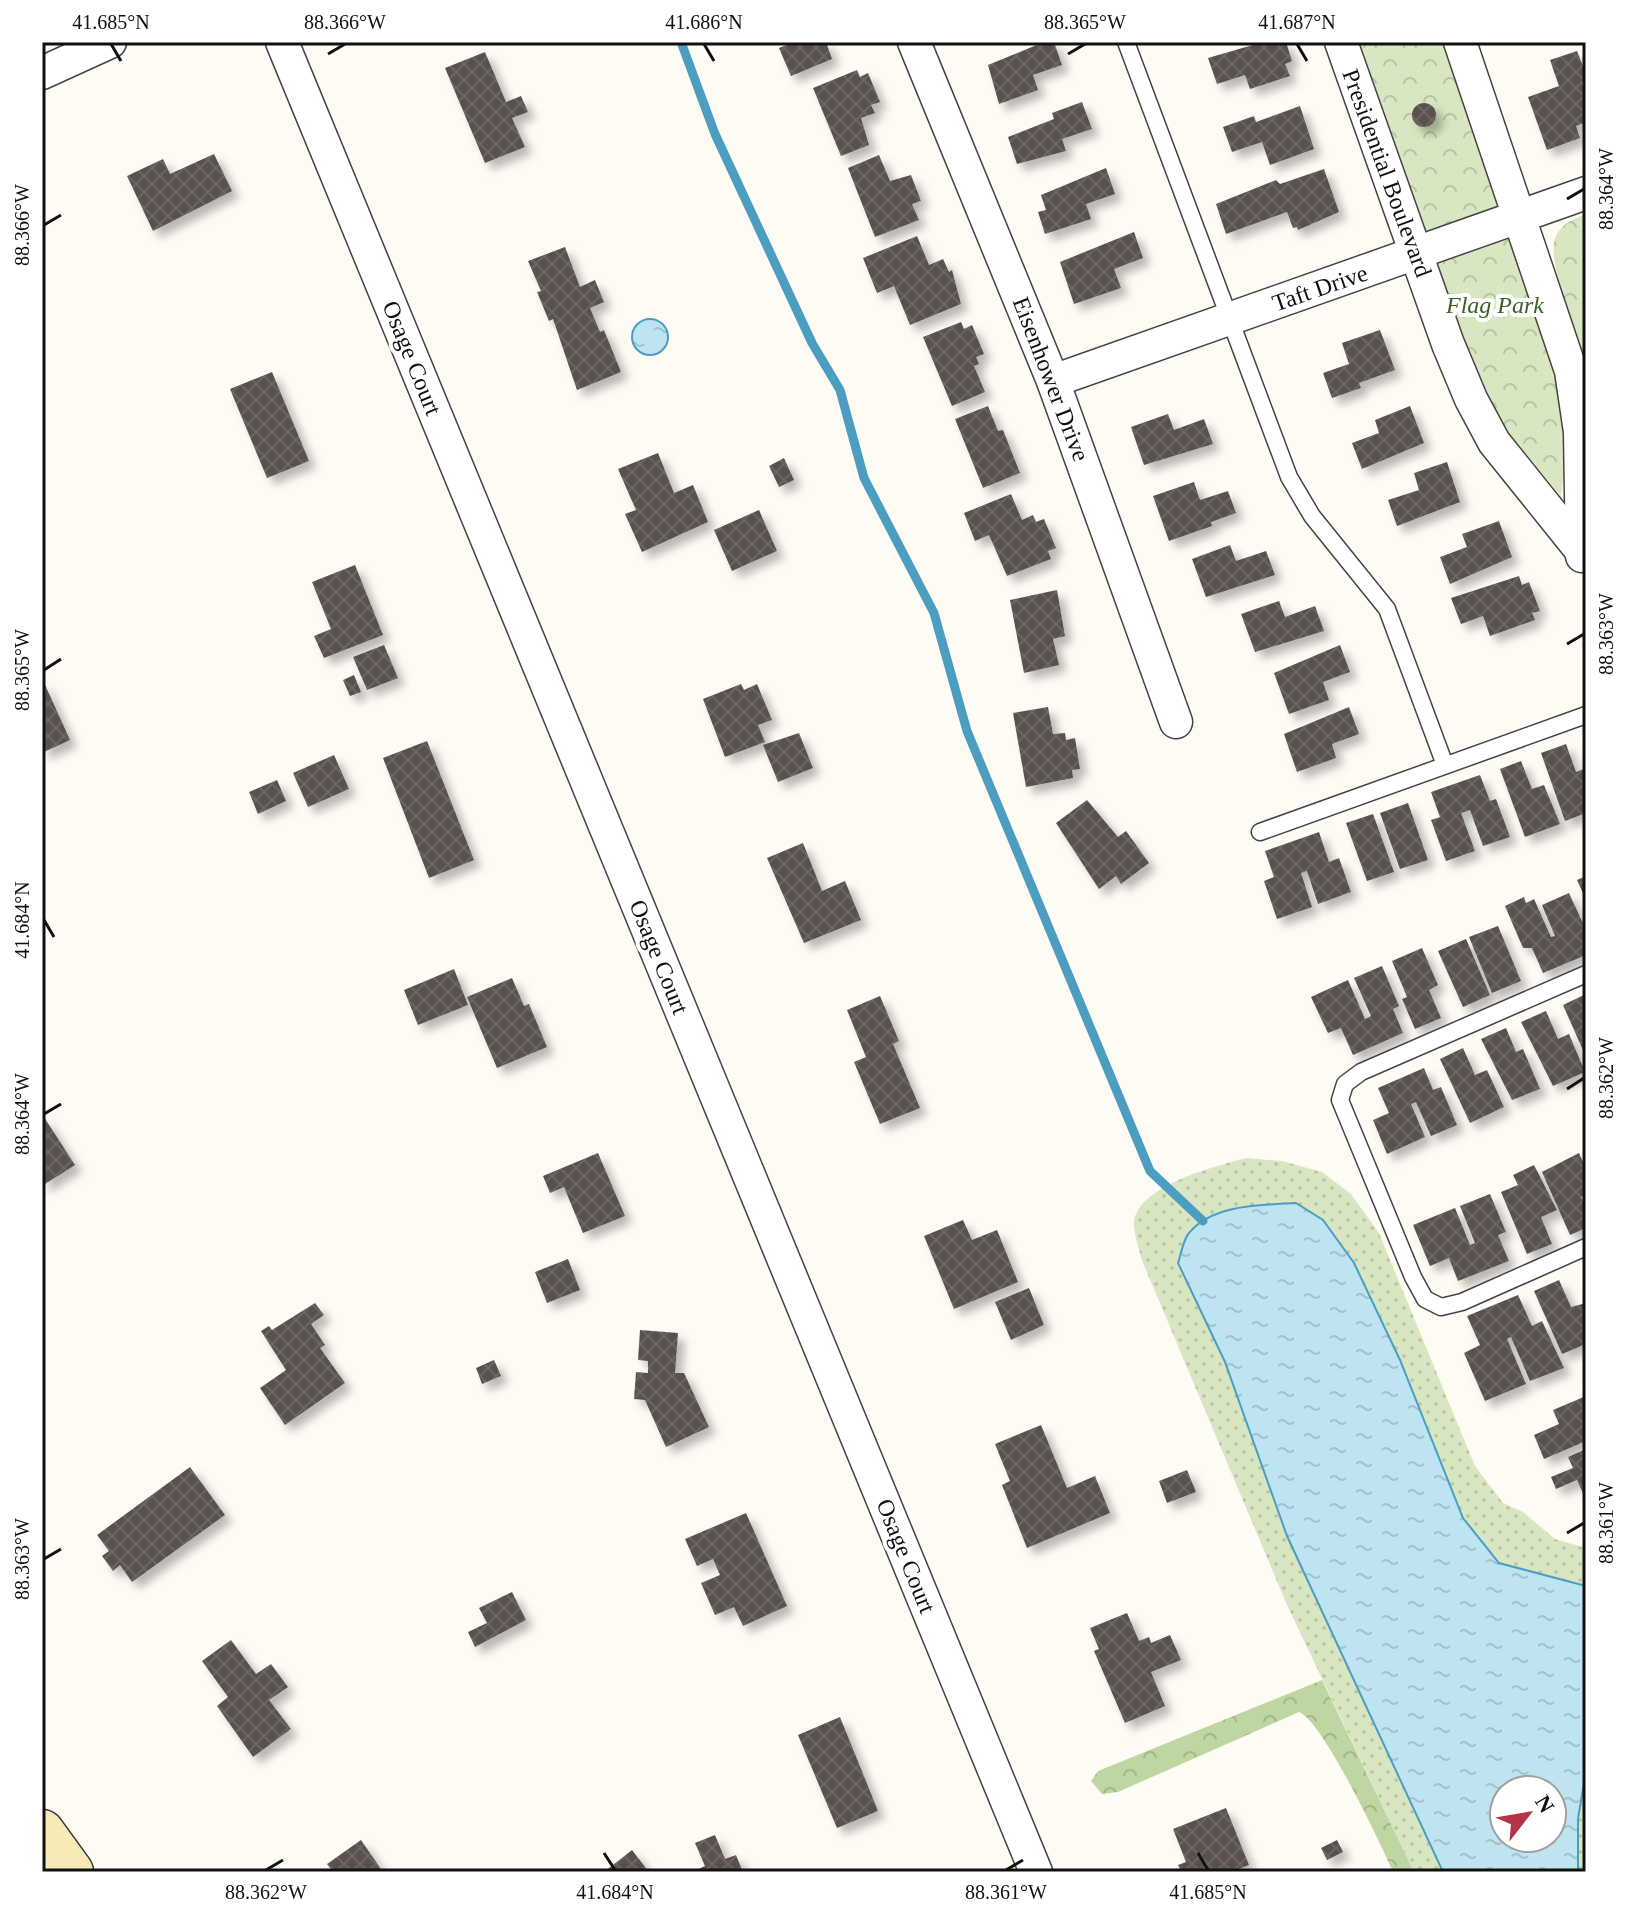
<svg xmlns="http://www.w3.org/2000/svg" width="1628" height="1914" font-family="'Times New Roman',serif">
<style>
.grass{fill:url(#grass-dots)}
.forest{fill:url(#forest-crowns)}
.park{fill:url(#park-crowns)}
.water{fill:url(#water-ripples);stroke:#4c9ec1;stroke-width:2;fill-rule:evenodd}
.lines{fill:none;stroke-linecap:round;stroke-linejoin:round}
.stream{stroke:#4c9ec1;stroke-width:9}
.building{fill:url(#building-cross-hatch);filter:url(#shadow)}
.service-casing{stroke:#444;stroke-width:19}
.minor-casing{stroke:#444;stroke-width:35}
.secondary-casing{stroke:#333;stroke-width:47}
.service{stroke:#fff;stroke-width:16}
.minor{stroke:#fff;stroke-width:32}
.secondary{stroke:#f7eab7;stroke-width:44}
.ticks{fill:none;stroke:#111;stroke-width:3}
.labels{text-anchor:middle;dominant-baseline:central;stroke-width:8;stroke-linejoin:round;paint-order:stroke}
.street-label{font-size:24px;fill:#111;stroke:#fff}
.park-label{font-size:24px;font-style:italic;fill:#396326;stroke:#fff}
.neatline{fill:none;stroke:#111;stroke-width:3}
.ticks-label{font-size:20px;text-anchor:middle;fill:#111}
</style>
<defs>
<pattern id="grass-dots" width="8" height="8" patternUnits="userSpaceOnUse" patternTransform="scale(2)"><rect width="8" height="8" fill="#d8e6c1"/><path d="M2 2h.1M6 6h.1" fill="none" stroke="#b8c4a5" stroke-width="1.8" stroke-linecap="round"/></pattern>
<pattern id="forest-crowns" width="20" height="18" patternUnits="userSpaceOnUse" patternTransform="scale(2)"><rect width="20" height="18" fill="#bed6a2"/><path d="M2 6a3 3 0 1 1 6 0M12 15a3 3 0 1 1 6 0" fill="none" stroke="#a2b78a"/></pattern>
<pattern id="park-crowns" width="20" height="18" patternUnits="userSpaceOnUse" patternTransform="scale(2)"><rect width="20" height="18" fill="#d8e6c1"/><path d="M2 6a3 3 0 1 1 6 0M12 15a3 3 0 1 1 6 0" fill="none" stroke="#b8c4a5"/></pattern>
<pattern id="water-ripples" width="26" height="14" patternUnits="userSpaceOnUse" patternTransform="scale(2)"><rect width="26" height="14" fill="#bee3f1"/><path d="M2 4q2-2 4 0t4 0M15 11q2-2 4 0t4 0" fill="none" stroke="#a2c2ce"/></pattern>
<pattern id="building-cross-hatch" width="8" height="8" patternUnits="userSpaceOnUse" patternTransform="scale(2)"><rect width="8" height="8" fill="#58514e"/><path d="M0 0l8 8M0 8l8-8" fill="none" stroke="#6b6663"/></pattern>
<filter id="shadow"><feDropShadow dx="7" dy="7" stdDeviation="4" flood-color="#0004"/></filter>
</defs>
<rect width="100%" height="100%" fill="#fefbf5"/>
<g class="grass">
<path d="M1246,1158l36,3 40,11 29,22 28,39 96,233 28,37 20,9 32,27 31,9v38l-87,-23 -36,-45 -63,-158 -46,-97 -58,-60 -65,6 -52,54 46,99 62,174 156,336h-29l-127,-267 -146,-347c-2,-11 -8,-26 -7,-37 6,-36 82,-55 112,-63z"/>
<polygon points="1586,1771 1586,1872 1578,1872 1578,1819"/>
</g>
<path class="forest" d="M1322,1680l92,192h-21c-12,-28 -71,-152 -94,-160l-181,80 -16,2 -11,-13 7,-10z"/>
<g class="park">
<polygon points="1355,42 1444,42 1542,308 1569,435 1561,496 1507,433 1480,383"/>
<path d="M1586,214v149c-7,-29 -42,-103 -30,-127 6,-13 18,-17 30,-22z"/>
</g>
<g class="water">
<circle cx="650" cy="337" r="18"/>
<path d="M1296,1203l27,17 31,43 46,97 63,158 36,45 87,23v185l-8,48v53h-135l-156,-336 -62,-174 -47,-99c3,-9 5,-23 11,-30 23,-29 73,-28 107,-30zM1504,1790h48v48h-48z"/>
</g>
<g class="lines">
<polyline class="stream" points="681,42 715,134 812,343 840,390 864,478 934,613 967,731 1150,1171 1203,1221"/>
</g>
<g class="building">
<polygon points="794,42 826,42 832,59 791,76 779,48"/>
<polygon points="1044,42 1054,42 1062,65 1033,75 1038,90 999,104 988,65"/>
<polygon points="1263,42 1286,42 1292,61 1285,64 1290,76 1250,89 1245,75 1217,84 1208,58"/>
<polygon points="1577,51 1586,74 1586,82 1582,83 1586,94 1586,122 1576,126 1580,138 1547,150 1528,97 1559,86 1550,60"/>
<polygon points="485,52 506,102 521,96 528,112 512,118 525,147 485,163 445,68"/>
<polygon points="857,70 860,77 868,73 880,102 871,105 875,113 861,118 869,145 841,156 813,88"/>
<polygon points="1082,102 1092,129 1062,139 1066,151 1017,164 1008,137 1054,119 1052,113"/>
<circle cx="1424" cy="115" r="12"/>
<polygon points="1300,106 1314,149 1270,165 1262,142 1232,152 1223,127 1254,116 1256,122"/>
<polygon points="214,154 232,191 153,231 127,176 163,159 170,174"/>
<polygon points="879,155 890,181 911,175 921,201 912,204 919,220 875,237 848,168"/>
<polygon points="1106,168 1115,194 1086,204 1091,219 1045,234 1038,212 1046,210 1041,195"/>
<polygon points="1324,169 1339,212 1298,230 1297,227 1293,228 1287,212 1226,234 1216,204 1276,180 1280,184"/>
<polygon points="1134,232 1143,258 1114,269 1121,288 1074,304 1060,262"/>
<polygon points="917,236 929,265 943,259 949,272 952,270 961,304 910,325 894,286 877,293 863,258"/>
<polygon points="565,247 580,287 595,280 604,302 590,308 600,332 604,330 621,372 577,390 553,319 549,321 537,292 541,291 528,261"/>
<polygon points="961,322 964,329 972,325 984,354 976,357 979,364 974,366 985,392 952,406 923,337"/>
<polygon points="1380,330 1395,370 1359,383 1361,388 1332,398 1323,373 1349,364 1342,343"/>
<polygon points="272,372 309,461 267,478 230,389"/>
<polygon points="988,406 998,431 1003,430 1020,473 983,488 955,419"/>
<polygon points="1410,406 1424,443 1362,469 1352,443 1379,433 1375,420"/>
<polygon points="1168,414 1174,430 1204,419 1213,444 1144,465 1131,427"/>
<polygon points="658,453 674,493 693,485 708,522 642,552 625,514 636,510 618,469"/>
<polygon points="784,458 794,480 779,487 769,466"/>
<polygon points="1447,462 1460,502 1397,526 1388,500 1419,490 1414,473"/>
<polygon points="1194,482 1200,500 1228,491 1236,513 1211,522 1212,526 1169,541 1153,496"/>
<polygon points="1011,494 1022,520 1033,515 1036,522 1044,519 1056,548 1048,551 1051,559 1007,576 989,535 975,541 964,513"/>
<polygon points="759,510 777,551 732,571 714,530"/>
<polygon points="1499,521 1512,557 1450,584 1440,557 1467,547 1462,534"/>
<polygon points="1230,545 1236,561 1266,551 1275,575 1206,597 1192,559"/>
<polygon points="355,565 383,635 324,658 314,636 331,629 312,582"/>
<polygon points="1519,576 1522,585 1529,582 1540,611 1532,613 1535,620 1490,636 1483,616 1461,624 1451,598"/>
<polygon points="1057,590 1065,636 1053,639 1059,665 1024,673 1010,600"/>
<polygon points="1279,601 1285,617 1315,606 1324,631 1255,652 1241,614"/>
<polygon points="384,645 398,678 367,690 353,657"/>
<polygon points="1340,645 1350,672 1323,682 1329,700 1289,714 1274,673"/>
<polygon points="354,675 361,692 350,696 343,680"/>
<polygon points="42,678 70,740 42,753"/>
<polygon points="741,684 744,690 757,684 772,720 758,725 765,742 725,757 703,699"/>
<polygon points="1048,707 1053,734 1065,733 1066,740 1075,738 1080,769 1072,770 1073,778 1026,787 1013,713"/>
<polygon points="1349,707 1359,734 1332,744 1336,758 1297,772 1284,734"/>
<polygon points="799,733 813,768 778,782 763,745"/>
<polygon points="427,741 474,860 429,878 383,758"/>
<polygon points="1566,744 1576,772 1586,768 1586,813 1565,821 1541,753"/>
<polygon points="334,755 349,789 308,807 293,773"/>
<polygon points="1521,761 1532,789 1544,785 1560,824 1525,837 1500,769"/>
<polygon points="1480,775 1490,801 1496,799 1510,837 1483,846 1470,810 1461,813 1475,851 1446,861 1431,820 1440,817 1431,792"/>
<polygon points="277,780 286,801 258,814 249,792"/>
<polygon points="1087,800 1118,837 1126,831 1149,863 1121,884 1116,876 1099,889 1056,823"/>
<polygon points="1408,803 1428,860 1400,869 1380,813"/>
<polygon points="1373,814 1394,872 1367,881 1346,823"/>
<polygon points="1319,832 1329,862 1339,858 1351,892 1318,904 1307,871 1301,873 1312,907 1277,919 1264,881 1274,877 1265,851"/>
<polygon points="803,843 822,891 845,881 861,920 804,943 767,858"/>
<polygon points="1586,876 1586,900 1577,880"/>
<polygon points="1569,893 1586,930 1586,955 1543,973 1532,948 1523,948 1505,906 1524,897 1526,903 1534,899 1551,937 1555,936 1542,905"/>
<polygon points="1498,926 1521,981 1492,993 1469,937"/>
<polygon points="1466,939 1490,995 1463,1007 1438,951"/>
<polygon points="1422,948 1438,985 1429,990 1441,1018 1415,1029 1402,999 1407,997 1392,961"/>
<polygon points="1382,966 1399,1006 1393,1009 1403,1033 1353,1055 1341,1028 1328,1033 1311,997 1348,980 1365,1019 1371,1016 1354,978"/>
<polygon points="454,969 468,1005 418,1025 404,990"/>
<polygon points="512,978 524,1006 529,1004 547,1047 497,1068 467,997"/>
<polygon points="1586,994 1586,1057 1563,1005"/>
<polygon points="880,996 899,1041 893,1044 920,1108 880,1124 854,1062 866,1057 847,1010"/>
<polygon points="1546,1011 1558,1039 1569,1034 1585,1072 1553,1086 1521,1022"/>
<polygon points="1506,1028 1516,1052 1523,1049 1540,1089 1512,1100 1481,1039"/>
<polygon points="1463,1048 1475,1075 1487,1070 1504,1107 1470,1123 1440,1059"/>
<polygon points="1424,1068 1433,1090 1441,1087 1457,1125 1431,1136 1416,1102 1411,1104 1425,1137 1387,1154 1373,1120 1389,1113 1378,1088"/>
<polygon points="42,1114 75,1165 42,1186"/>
<polygon points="598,1153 625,1216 583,1233 564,1187 550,1193 543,1176"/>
<polygon points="1579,1153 1586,1169 1586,1195 1581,1197 1586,1209 1586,1228 1570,1235 1542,1172"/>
<polygon points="1534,1165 1557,1210 1541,1217 1552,1244 1527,1254 1501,1192 1518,1185 1513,1175"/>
<polygon points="1490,1194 1506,1232 1498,1235 1509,1261 1458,1281 1449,1258 1430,1266 1413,1225 1455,1208 1470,1245 1475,1243 1460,1206"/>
<polygon points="963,1220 972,1240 997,1230 1018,1282 954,1309 924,1236"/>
<polygon points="568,1259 580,1290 547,1303 535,1272"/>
<polygon points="1559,1280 1571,1307 1586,1303 1586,1344 1562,1354 1534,1291"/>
<polygon points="1029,1288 1044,1325 1011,1340 995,1302"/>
<polygon points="1518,1295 1532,1326 1542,1321 1564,1368 1530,1381 1511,1337 1507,1339 1526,1384 1485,1401 1464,1353 1480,1345 1467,1316"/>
<polygon points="315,1303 324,1315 311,1324 325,1345 320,1348 345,1383 285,1425 260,1388 286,1370 261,1331 269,1326 272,1330"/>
<polygon points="640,1330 678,1333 675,1373 684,1373 709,1427 666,1447 645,1400 634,1399 636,1372 648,1373 648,1361 638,1360"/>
<polygon points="494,1360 501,1376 482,1384 476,1368"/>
<polygon points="1586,1396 1586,1441 1544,1459 1534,1435 1559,1424 1553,1410"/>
<polygon points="1041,1425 1067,1488 1095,1476 1110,1513 1027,1548 1002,1485 1010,1481 995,1444"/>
<polygon points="1586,1449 1586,1500 1577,1480 1556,1489 1551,1477 1573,1468 1568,1457"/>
<polygon points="190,1467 225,1515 132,1582 120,1565 113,1571 102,1556 109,1551 97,1535"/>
<polygon points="1187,1470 1196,1492 1167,1503 1159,1481"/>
<polygon points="746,1513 787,1606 743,1626 734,1607 715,1615 701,1583 720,1575 713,1559 697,1566 685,1539"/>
<polygon points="512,1592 526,1620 475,1647 468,1632 487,1623 479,1608"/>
<polygon points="1127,1613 1139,1641 1149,1637 1151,1643 1170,1635 1181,1660 1151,1672 1165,1706 1125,1723 1094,1651 1099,1649 1090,1628"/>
<polygon points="231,1640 256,1674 271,1664 288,1687 269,1700 291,1729 253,1757 217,1706 228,1697 202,1661"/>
<polygon points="840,1717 878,1811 837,1828 798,1735"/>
<polygon points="1226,1808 1249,1865 1231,1872 1181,1872 1178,1865 1186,1862 1173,1829"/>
<polygon points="715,1835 725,1859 736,1855 743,1872 692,1872 705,1866 695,1843"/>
<polygon points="361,1840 383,1872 333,1872 327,1864"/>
<polygon points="1337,1840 1343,1852 1327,1860 1321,1848"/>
<polygon points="632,1850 649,1872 604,1872"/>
</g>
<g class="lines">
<defs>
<g id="service">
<polyline points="1126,42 1289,477 1312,516 1387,609 1445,765"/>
<polyline points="1260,832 1586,715"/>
<polyline points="1586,974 1361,1072 1345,1084 1340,1100 1413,1277 1425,1299 1441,1307 1462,1302 1586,1247"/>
</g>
<g id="minor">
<polyline points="282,42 1036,1872"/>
<polyline points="914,42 1053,381 1176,722"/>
<polyline points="1341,42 1448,344 1471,399 1494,442 1580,549"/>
<polyline points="1460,42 1571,371 1580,432 1582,556"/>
<polyline points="42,73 110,42"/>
<polyline points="1053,381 1586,193"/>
</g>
<polyline id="secondary" points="42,1832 71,1872"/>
</defs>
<use href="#service" class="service-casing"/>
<use href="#minor" class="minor-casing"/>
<use href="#secondary" class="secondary-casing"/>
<use href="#service" class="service"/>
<use href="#minor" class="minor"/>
<use href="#secondary" class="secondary"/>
</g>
<path class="ticks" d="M111,44l10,17M704,44l10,17M1297,44l10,17M328,54l17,-10M1068,54l17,-10M1567,199l17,-10M44,225l17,-10M1567,644l17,-10M44,670l17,-11M44,920l10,17M1567,1089l17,-11M44,1114l17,-10M1567,1533l17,-10M44,1559l17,-10M604,1853l11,17M1198,1853l10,17M266,1870l17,-10M1006,1870l17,-10"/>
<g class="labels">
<g class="street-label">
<text transform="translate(1387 173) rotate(70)">Presidential Boulevard</text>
<text transform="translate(1320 288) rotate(-19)">Taft Drive</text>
<text transform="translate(412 358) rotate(68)">Osage Court</text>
<text transform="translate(1051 379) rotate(69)">Eisenhower Drive</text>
<text transform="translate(659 957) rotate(68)">Osage Court</text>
<text transform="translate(906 1556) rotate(68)">Osage Court</text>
</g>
<g class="park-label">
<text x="1495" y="305">Flag Park</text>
</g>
</g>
<rect width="1628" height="1914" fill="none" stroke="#ffffff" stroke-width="88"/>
<g transform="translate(1528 1814) rotate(59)"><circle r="38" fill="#ffffff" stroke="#a0a0a0" stroke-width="2"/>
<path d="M0-6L14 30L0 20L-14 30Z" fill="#b43548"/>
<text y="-12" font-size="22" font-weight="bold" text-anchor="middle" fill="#111111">N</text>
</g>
<rect x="44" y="44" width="1540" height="1826" class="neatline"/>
<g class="ticks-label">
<text x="111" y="29">41.685°N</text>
<text x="345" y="29">88.366°W</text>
<text x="704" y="29">41.686°N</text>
<text x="1085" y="29">88.365°W</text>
<text x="1297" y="29">41.687°N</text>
<text transform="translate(1606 189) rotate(-90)" y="7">88.364°W</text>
<text transform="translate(22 225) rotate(-90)" y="7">88.366°W</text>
<text transform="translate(1606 634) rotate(-90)" y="7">88.363°W</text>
<text transform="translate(22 670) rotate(-90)" y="7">88.365°W</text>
<text transform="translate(22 920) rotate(-90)" y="7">41.684°N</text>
<text transform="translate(1606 1078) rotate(-90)" y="7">88.362°W</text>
<text transform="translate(22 1114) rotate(-90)" y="7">88.364°W</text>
<text transform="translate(1606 1523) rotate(-90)" y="7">88.361°W</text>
<text transform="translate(22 1559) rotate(-90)" y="7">88.363°W</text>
<text x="266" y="1899">88.362°W</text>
<text x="615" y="1899">41.684°N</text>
<text x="1006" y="1899">88.361°W</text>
<text x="1208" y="1899">41.685°N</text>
</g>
</svg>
